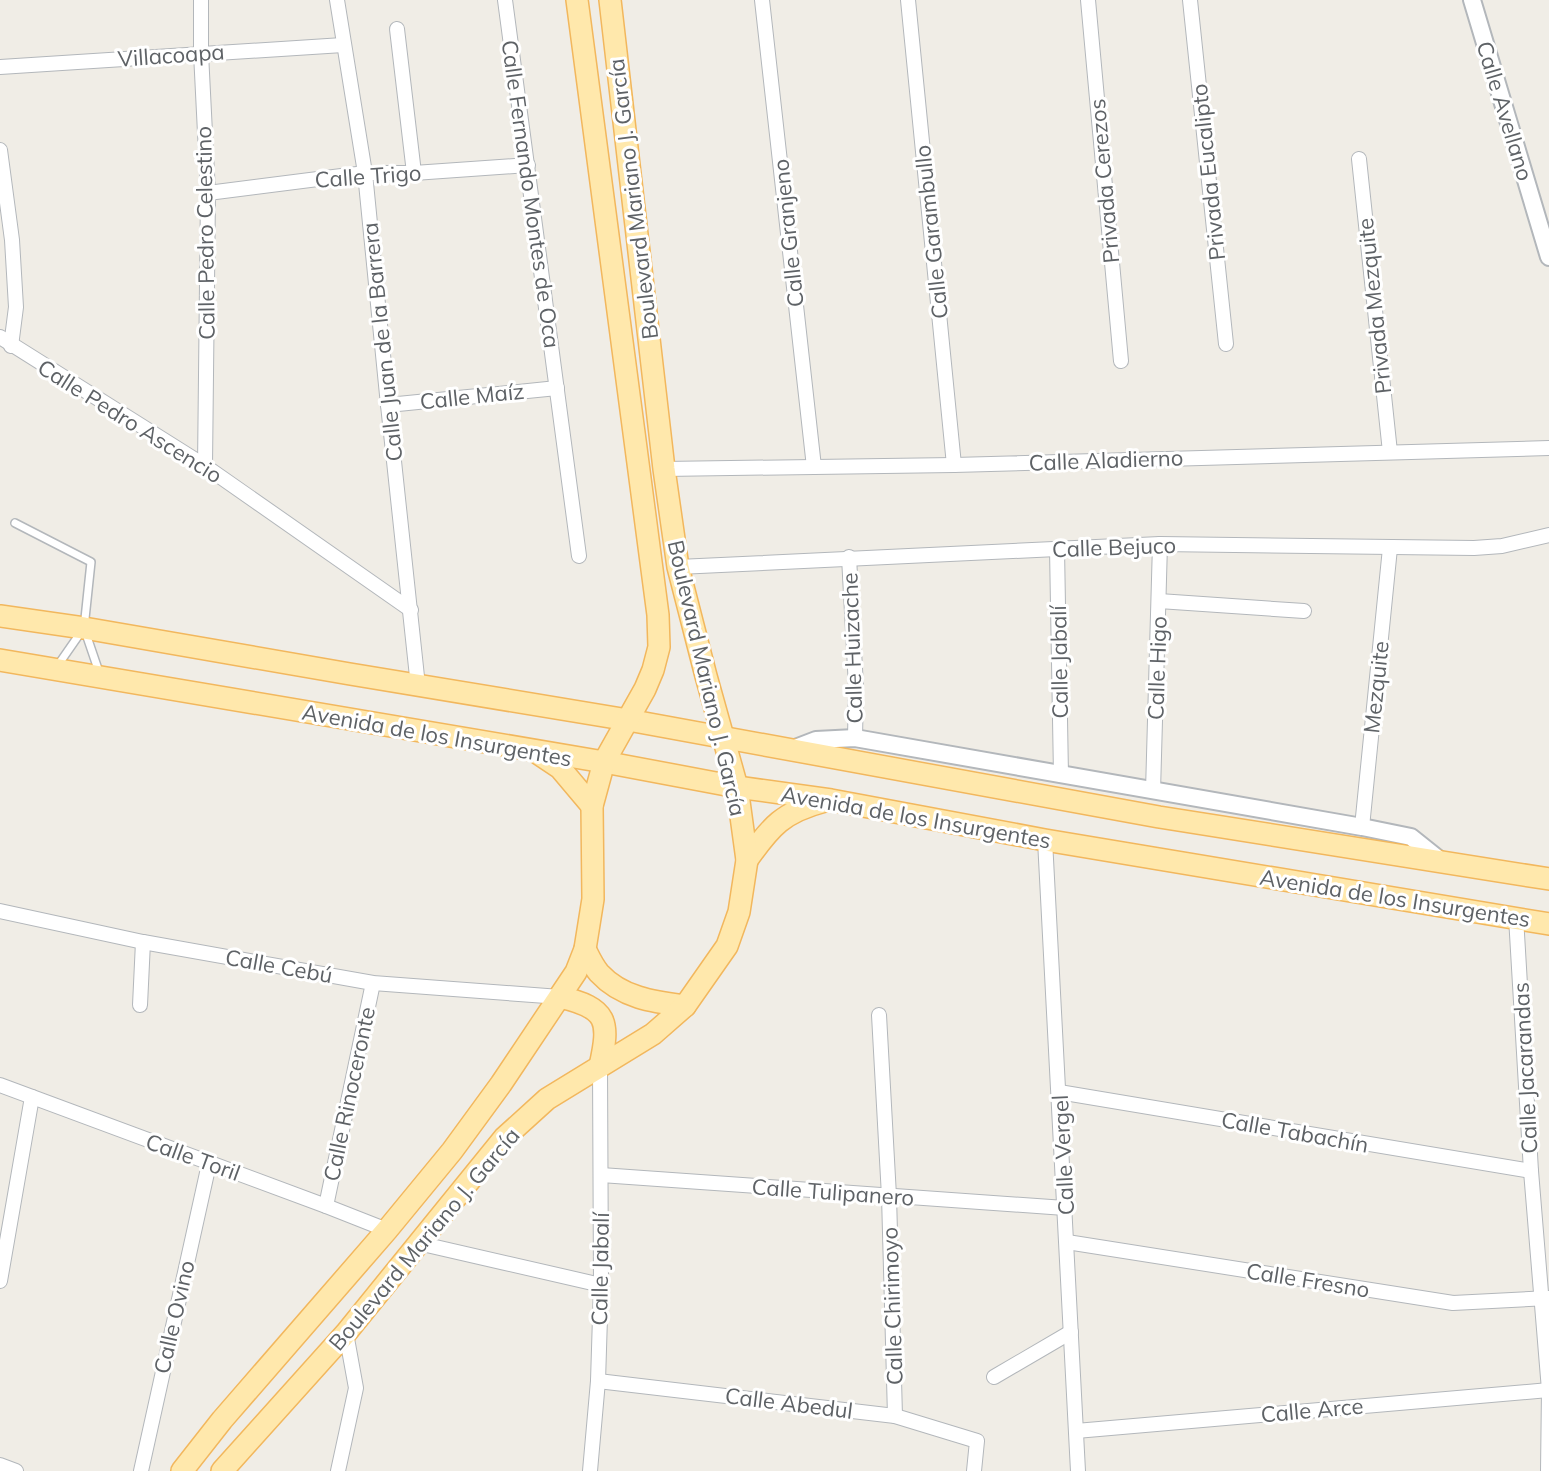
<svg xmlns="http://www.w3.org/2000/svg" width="1549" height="1471" font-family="Mulish,sans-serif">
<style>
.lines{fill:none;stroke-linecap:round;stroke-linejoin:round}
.service-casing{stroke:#b3b7bb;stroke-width:10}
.minor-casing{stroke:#b3b7bb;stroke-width:16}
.tertiary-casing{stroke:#b3b7bb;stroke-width:20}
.primary-casing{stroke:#f2b75d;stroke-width:24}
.service{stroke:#fff;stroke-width:7}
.minor{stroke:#fff;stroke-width:14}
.tertiary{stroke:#fff;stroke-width:16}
.primary{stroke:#ffe8ac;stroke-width:21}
.labels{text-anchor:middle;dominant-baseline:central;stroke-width:6;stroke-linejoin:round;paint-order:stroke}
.street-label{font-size:22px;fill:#5e6266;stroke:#fff}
</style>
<rect width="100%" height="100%" fill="#f0ede6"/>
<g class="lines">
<defs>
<g id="service">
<polyline points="15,523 91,562 84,628 99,672"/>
<polyline points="56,668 81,632"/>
</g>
<g id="minor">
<polyline points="201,0 201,53 208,193 205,466"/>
<polyline points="337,0 365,173 388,405 418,686"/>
<polyline points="505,0 579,556"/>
<polyline points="762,0 814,467"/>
<polyline points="908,0 954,465"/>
<polyline points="1088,0 1121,361"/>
<polyline points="1190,0 1226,344"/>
<polyline points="397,29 414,173"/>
<polyline points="0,67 343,45"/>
<polyline points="0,150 12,240 16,307 11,346"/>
<polyline points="1359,159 1390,452"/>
<polyline points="208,193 365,173 414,173 528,165"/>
<polyline points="0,337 205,466 411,610"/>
<polyline points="388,405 557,388"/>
<polyline points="664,469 954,465 1549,448"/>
<polyline points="1057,549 1061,775"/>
<polyline points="849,557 856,687 855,738"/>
<polyline points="678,567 1160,544 1474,548 1502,546 1549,535"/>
<polyline points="1159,601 1304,611"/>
<polyline points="1153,791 1160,544"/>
<polyline points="1362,827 1390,548"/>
<polyline points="1045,840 1078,1471"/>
<polyline points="0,911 143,942 373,983 560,997"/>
<polyline points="1516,917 1531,1171 1549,1390 1548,1471"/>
<polyline points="140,1005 143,942"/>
<polyline points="879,1015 889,1196 895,1416"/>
<polyline points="0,1085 326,1206 387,1230"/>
<polyline points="1059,1092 1531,1171"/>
<polyline points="601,1175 1065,1208"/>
<polyline points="326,1206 373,983"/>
<polyline points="1067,1242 1453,1303 1549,1298"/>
<polyline points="418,1243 601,1285"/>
<polyline points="0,1281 32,1097"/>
<polyline points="994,1377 1071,1332"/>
<polyline points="598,1381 895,1416 977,1441 974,1471"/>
<polyline points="1076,1431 1549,1390"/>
<polyline points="0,1465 16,1471"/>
<polyline points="141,1471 209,1164"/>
<polyline points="338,1471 356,1388 346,1333"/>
<polyline points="590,1471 598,1381 601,1285 600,1066"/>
</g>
<g id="tertiary">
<polyline points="1472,0 1549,257"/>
<polyline points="790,750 816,740 855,738 1362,827 1411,837 1441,861"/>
</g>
<g id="primary">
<polyline points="0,616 84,628 350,674 628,720 1159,817 1549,879"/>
<polyline points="0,660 604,762 737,787 831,800 1045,840 1549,924"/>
<polyline points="539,754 560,768 592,806"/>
<path d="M747,860c24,-34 36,-48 78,-59"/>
<path d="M585,949c4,8 8,17 14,24 23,25 55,29 86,33"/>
<path d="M560,997c48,11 50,24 40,69"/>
<polyline points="182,1471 222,1420 387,1230 452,1151 501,1084 576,972 585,949 593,899 592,806 604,762 645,689 653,670 659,647 658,615 577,0"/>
<polyline points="222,1471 346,1333 504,1138 547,1099 653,1034 685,1006 727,946 739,912 747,860 737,787 706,676 678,567 664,469 610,0"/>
</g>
</defs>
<use href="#service" class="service-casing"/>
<use href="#minor" class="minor-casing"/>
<use href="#tertiary" class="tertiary-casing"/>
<use href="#primary" class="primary-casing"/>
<use href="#service" class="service"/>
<use href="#minor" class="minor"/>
<use href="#tertiary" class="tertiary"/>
<use href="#primary" class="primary"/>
</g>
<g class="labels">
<g class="street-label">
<text transform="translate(171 55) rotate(-4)">Villacoapa</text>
<text transform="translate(1505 111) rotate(73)">Calle Avellano</text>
<text transform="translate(1208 172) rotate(-96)">Privada Eucalipto</text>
<text transform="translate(368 176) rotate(-4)">Calle Trigo</text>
<text transform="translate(1104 181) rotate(-95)">Privada Cerezos</text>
<text transform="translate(531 194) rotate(82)">Calle Fernando Montes de Oca</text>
<text transform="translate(633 199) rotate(-97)">Boulevard Mariano J. García</text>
<text transform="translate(931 232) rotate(-96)">Calle Garambullo</text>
<text transform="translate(205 233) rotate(-91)">Calle Pedro Celestino</text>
<text transform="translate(788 233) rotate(-96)">Calle Granjeno</text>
<text transform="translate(1374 306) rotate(-96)">Privada Mezquite</text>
<text transform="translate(382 342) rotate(-96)">Calle Juan de la Barrera</text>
<text transform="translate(472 396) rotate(-6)">Calle Maíz</text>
<text transform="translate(130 421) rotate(32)">Calle Pedro Ascencio</text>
<text transform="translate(1106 460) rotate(-2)">Calle Aladierno</text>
<text transform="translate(1114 547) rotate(-2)">Calle Bejuco</text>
<text transform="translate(852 648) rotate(-92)">Calle Huizache</text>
<text transform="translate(1059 662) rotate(-91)">Calle Jabalí</text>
<text transform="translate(1157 668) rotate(-88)">Calle Higo</text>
<text transform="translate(707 678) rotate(77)">Boulevard Mariano J. García</text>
<text transform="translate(1376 687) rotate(-84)">Mezquite</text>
<text transform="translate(437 735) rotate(10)">Avenida de los Insurgentes</text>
<text transform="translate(916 817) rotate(10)">Avenida de los Insurgentes</text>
<text transform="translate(1395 898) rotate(9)">Avenida de los Insurgentes</text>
<text transform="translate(279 966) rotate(10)">Calle Cebú</text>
<text transform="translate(1525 1068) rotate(-93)">Calle Jacarandas</text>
<text transform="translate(349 1094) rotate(-78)">Calle Rinoceronte</text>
<text transform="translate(1295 1132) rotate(10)">Calle Tabachín</text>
<text transform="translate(1063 1155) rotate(-93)">Calle Vergel</text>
<text transform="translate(193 1157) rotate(20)">Calle Toril</text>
<text transform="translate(833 1192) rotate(4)">Calle Tulipanero</text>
<text transform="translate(424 1239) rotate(-50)">Boulevard Mariano J. García</text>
<text transform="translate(600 1269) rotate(-89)">Calle Jabalí</text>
<text transform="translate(1308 1280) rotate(9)">Calle Fresno</text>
<text transform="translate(892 1306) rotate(-92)">Calle Chirimoyo</text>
<text transform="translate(174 1317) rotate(-77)">Calle Ovino</text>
<text transform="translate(789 1403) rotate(7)">Calle Abedul</text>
<text transform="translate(1312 1410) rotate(-5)">Calle Arce</text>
</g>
</g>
</svg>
